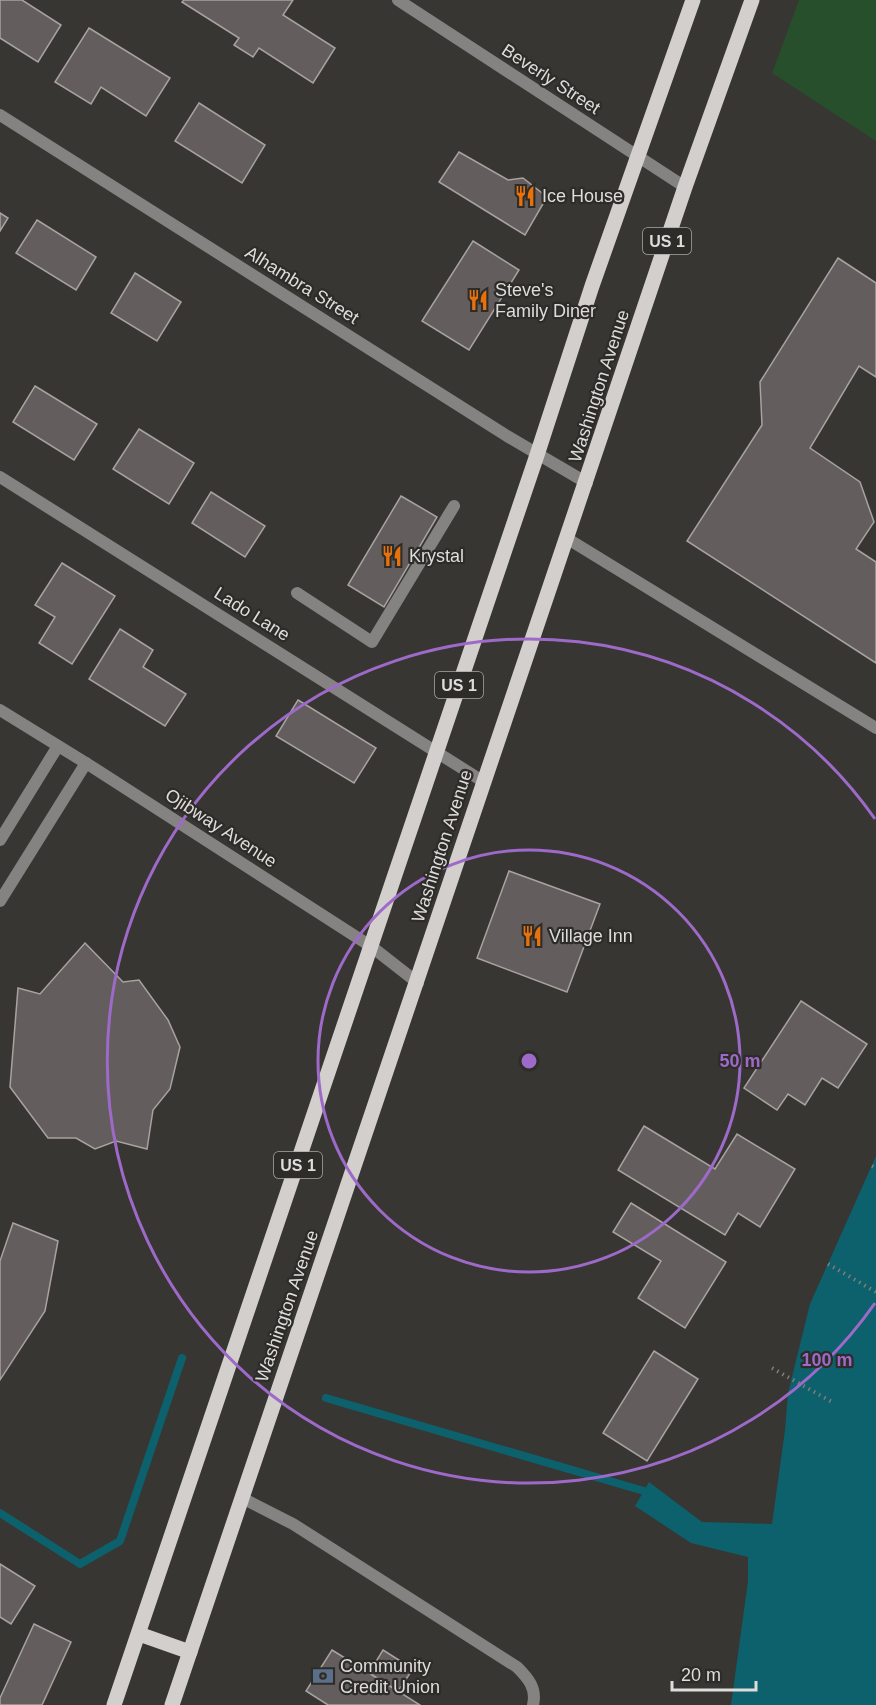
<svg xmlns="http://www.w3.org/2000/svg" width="876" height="1705" font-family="Helvetica,sans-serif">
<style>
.green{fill:#274f2c}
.water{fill:#0c616d}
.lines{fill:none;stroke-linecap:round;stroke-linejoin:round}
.stream{stroke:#0c616d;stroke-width:8}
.building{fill:#635e5d;stroke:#a8a2a1;stroke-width:1.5}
.path{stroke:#7e7d7a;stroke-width:4;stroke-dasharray:1.5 4.5;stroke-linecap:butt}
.service{stroke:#858381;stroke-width:12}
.minor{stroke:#858381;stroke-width:12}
.primary{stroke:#d3cfcc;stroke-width:15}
.ring{fill:none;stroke:#9e6ac9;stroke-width:3}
.labels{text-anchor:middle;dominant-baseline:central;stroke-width:4.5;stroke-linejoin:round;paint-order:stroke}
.shield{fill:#2d2c28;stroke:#a9a8a5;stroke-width:1.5}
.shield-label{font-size:16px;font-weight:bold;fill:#dedddb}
.street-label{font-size:18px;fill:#dedddb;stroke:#2d2c28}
.poi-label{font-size:18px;fill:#dedddb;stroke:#2d2c28;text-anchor:start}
.centre{fill:#9e6ac9;stroke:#2d2c28;stroke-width:3}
.ring-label{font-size:18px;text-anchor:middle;font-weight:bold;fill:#9e6ac9;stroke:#2d2c28;stroke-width:4.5;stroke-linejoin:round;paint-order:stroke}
</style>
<rect width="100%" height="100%" fill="#373632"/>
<polygon class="green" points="799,0 876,0 876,141 772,73"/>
<polygon class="water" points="876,1156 876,1705 731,1705 748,1581 748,1557 691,1543 635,1506 649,1482 702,1522 772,1524 785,1430 788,1393 810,1304"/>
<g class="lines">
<g class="stream">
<polyline points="326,1398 644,1491"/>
<polyline points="0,1513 80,1564 120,1541 182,1358"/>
</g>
</g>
<g class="building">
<polygon points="0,0 22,0 61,25 38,62 0,38"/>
<polygon points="184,0 293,0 283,15 335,48 313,83 259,48 253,57 234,45 239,38 182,2"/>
<polygon points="89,28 170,78 146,116 101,87 91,104 55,82"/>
<polygon points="199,103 265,145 242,183 175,141"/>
<polygon points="459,152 508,180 523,178 547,197 525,235 439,182"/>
<polygon points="0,213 8,218 0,231"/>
<polygon points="37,220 96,257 76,290 16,253"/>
<polygon points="473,241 519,270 469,350 422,321"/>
<polygon points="838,258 876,283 876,377 859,366 810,448 860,482 874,522 856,549 876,562 876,663 687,541 762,425 760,382"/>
<polygon points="135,273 181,302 157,341 111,313"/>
<polygon points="35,386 97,424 74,460 13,422"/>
<polygon points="139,429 194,463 169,504 113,469"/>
<polygon points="211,492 265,526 245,557 192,523"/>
<polygon points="401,496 437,517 384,607 348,585"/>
<polygon points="62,563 115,596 72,664 39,643 55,617 35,605"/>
<polygon points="120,629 153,650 143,667 186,694 165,726 89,679"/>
<polygon points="298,700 376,748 354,783 276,736"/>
<polygon points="509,871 600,904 567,992 477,958"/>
<polygon points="85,943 123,982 139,980 168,1020 180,1047 170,1089 153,1110 147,1149 116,1141 95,1149 76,1138 48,1138 10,1087 18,988 40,994"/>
<polygon points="801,1001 867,1044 838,1088 822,1078 805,1105 788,1094 777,1110 744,1088"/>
<polygon points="644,1126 715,1169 737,1134 795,1169 760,1227 738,1213 725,1235 618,1170"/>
<polygon points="631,1203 726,1262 685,1328 638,1298 661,1261 613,1232"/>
<polygon points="13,1223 58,1241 45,1311 0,1380 0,1261"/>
<polygon points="654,1351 698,1379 647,1461 603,1433"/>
<polygon points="0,1564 35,1586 11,1624 0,1617"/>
<polygon points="34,1624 71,1642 42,1705 0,1705 0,1698"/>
<polygon points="332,1650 369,1673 420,1705 328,1705 306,1691"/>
<polygon points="383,1650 413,1669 398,1691 369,1673"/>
</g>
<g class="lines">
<g class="path">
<polyline points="872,1166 876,1168"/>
<polyline points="828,1264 876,1292"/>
<polyline points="772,1368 832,1402"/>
</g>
<g class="service">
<polyline points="568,539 876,728"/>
<polyline points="297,593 372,642 454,506"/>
<polyline points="0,840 58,746"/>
<polyline points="0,901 86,763"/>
<path d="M242,1498l51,26 224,143c11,11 20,21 16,38"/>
</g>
<g class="minor">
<polyline points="398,0 685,187"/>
<polyline points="0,115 507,436 587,483"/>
<polyline points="0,477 484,782"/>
<polyline points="0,710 86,763 372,947 418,983"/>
</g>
<g class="primary">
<polyline points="139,1634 190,1652"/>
<polyline points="114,1705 537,455 592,286 693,0"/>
<polyline points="172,1705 685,187 752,0"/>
</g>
</g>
<g class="ring">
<circle cx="529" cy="1061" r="211"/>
<path d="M875 1303A422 422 0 1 1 875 819"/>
</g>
<defs>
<symbol id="restaurant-bare" viewBox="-9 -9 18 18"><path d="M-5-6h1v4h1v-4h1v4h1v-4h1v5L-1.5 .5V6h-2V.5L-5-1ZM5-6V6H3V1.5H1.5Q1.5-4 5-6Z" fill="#e8710a" stroke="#2d2c28" stroke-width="2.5" paint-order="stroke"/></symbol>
<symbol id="bank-bare" viewBox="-9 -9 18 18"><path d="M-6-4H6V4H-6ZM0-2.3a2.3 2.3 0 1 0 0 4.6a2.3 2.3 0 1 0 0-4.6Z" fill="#5c6f8a" stroke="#2d2c28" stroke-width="2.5" paint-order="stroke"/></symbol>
</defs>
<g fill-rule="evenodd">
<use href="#restaurant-bare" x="510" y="181" width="30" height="30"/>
<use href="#restaurant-bare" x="463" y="285" width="30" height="30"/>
<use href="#restaurant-bare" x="377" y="541" width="30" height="30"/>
<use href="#restaurant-bare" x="517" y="921" width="30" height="30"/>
<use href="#bank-bare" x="308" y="1661" width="30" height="30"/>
</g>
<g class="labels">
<g class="shield">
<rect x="643" y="228" width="48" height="26" rx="4.5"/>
<rect x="435" y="672" width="48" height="26" rx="4.5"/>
<rect x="274" y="1152" width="48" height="26" rx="4.5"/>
</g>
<g class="shield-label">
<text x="667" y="241">US 1</text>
<text x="459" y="685">US 1</text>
<text x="298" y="1165">US 1</text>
</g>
<g class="street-label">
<text transform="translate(551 79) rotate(33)">Beverly Street</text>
<text transform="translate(302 285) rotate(32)">Alhambra Street</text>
<text transform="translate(599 386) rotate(-72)">Washington Avenue</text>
<text transform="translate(252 614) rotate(32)">Lado Lane</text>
<text transform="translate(221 828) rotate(33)">Ojibway Avenue</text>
<text transform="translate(442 846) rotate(-72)">Washington Avenue</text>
<text transform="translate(287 1306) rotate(-71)">Washington Avenue</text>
</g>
<g class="poi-label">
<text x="542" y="196">Ice House</text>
<text x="495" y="290">Steve's<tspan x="495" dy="21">Family Diner</tspan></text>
<text x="409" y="556">Krystal</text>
<text x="549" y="936">Village Inn</text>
<text x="340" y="1666">Community<tspan x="340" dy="21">Credit Union</tspan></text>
</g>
</g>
<circle cx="529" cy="1061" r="9" class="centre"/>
<g class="ring-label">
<text x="740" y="1067">50 m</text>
<text x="827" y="1366">100 m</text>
</g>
<path d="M672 1681v9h84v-9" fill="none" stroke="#dedddb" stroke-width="3"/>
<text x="681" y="1681" font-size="18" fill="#dedddb" stroke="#2d2c28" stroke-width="4.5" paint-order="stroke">20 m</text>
</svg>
